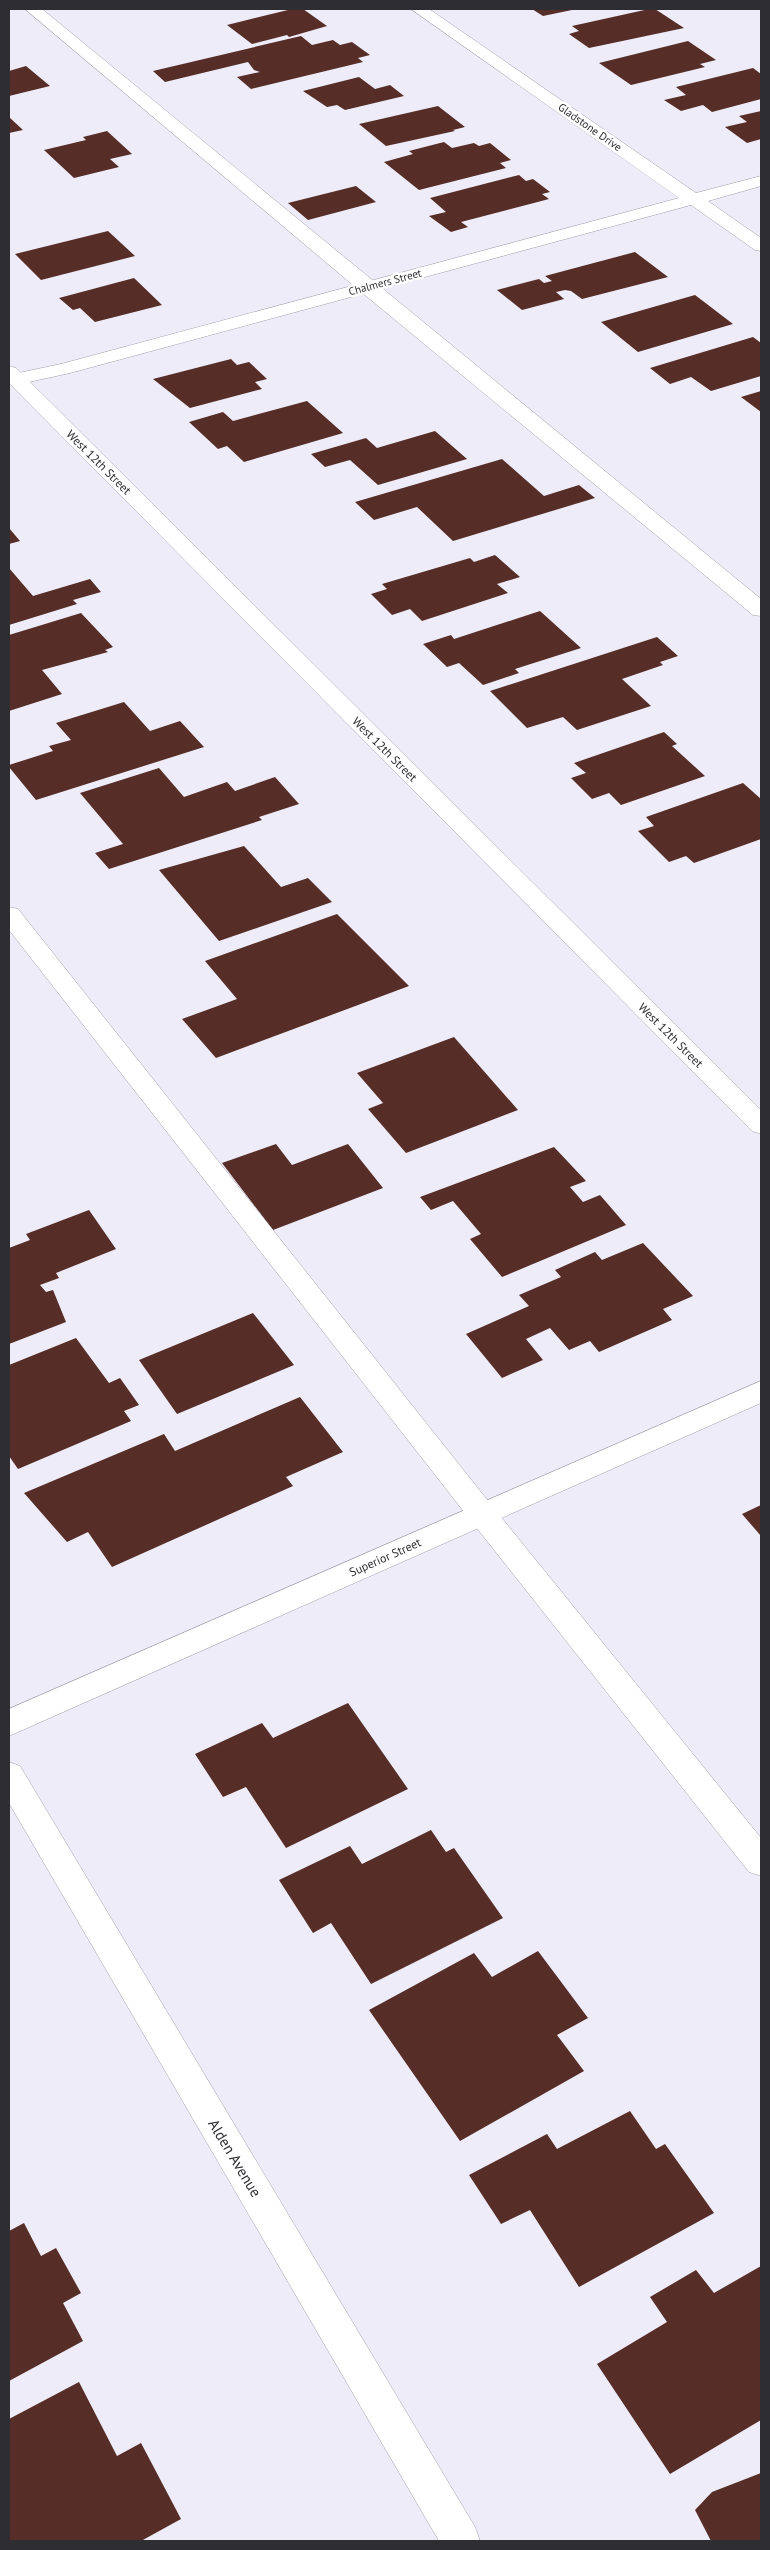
<svg xmlns="http://www.w3.org/2000/svg" width="770" height="2550" font-family="'PT Sans',sans-serif">
<style>
.building{fill:#562d27}
.lines{fill:none;stroke-linecap:round;stroke-linejoin:round}
.lane-casing{stroke:#a09ea9;stroke-width:1}
.street-casing{stroke:#a09ea9;stroke-width:1}
.secondary-casing{stroke:#a09ea9;stroke-width:1}
.lane{fill:#fff;fill-rule:evenodd}
.street{fill:#fff;fill-rule:evenodd}
.secondary{fill:#fff;fill-rule:evenodd}
.labels{text-anchor:middle;dominant-baseline:central;stroke-width:5;stroke-linejoin:round;paint-order:stroke}
.far-street-label{font-size:11px;fill:#2e2d31;stroke:#fff}
.street-label{font-size:12px;fill:#2e2d31;stroke:#fff}
.near-street-label{font-size:15px;fill:#2e2d31;stroke:#fff}
</style>
<rect width="100%" height="100%" fill="#eeecf8"/>
<g class="building">
<polygon points="292,9 303,9 327,26 289,37 287,35 252,44 227,25"/>
<polygon points="532,9 572,9 572,10 543,16"/>
<polygon points="649,9 655,9 684,28 589,48 569,34 579,31 572,26"/>
<polygon points="301,36 312,45 333,40 340,45 352,42 370,55 358,58 363,62 251,89 237,77 260,72 254,70 248,62 165,82 153,71"/>
<polygon points="688,41 716,60 700,64 705,67 631,85 599,63"/>
<polygon points="26,66 50,86 9,96 9,71"/>
<polygon points="753,68 761,74 761,99 712,112 703,105 681,111 664,100 686,95 676,87"/>
<polygon points="359,77 375,89 390,85 404,96 345,110 337,105 327,107 303,91"/>
<polygon points="438,106 465,127 453,130 455,131 386,146 359,124"/>
<polygon points="761,111 761,139 747,143 725,127 747,122 739,116"/>
<polygon points="9,117 23,130 9,133"/>
<polygon points="107,131 132,154 110,159 119,167 74,178 44,150 86,140 83,137"/>
<polygon points="444,142 452,148 474,143 479,146 490,143 511,160 500,163 506,168 419,190 384,162 413,154 409,151"/>
<polygon points="519,175 526,181 533,179 550,192 542,194 549,199 461,222 468,227 451,232 429,216 446,212 430,198"/>
<polygon points="356,186 376,202 308,220 288,203"/>
<polygon points="108,231 135,256 41,280 15,254"/>
<polygon points="635,252 668,277 582,299 571,291 565,290 556,292 564,299 522,310 497,290 539,279 544,283 552,281 545,276"/>
<polygon points="134,278 162,305 95,322 80,308 73,310 59,298"/>
<polygon points="695,295 733,324 638,352 601,322"/>
<polygon points="753,337 761,343 761,376 711,391 691,377 670,384 650,368"/>
<polygon points="231,359 237,365 249,362 267,379 255,382 262,389 190,408 153,379"/>
<polygon points="761,391 761,412 741,397"/>
<polygon points="307,401 343,433 244,462 227,446 218,449 189,422 223,412 233,421"/>
<polygon points="435,431 467,459 378,485 350,460 325,467 311,454 366,438 377,448"/>
<polygon points="502,459 544,496 579,485 595,498 453,541 417,507 374,520 355,502"/>
<polygon points="9,528 20,541 9,544"/>
<polygon points="495,555 520,577 497,584 508,593 422,621 410,609 392,615 371,594 387,589 382,584 470,558 474,562"/>
<polygon points="9,568 33,596 90,579 101,592 73,600 77,604 9,625"/>
<polygon points="540,611 581,648 515,669 519,673 483,685 459,663 447,667 423,644 451,635 454,639"/>
<polygon points="81,613 113,647 105,650 108,652 42,670 62,694 9,711 9,635"/>
<polygon points="657,637 678,656 660,662 663,665 622,679 651,706 577,730 563,717 527,728 490,691"/>
<polygon points="124,702 150,731 180,721 204,747 36,800 9,767 9,765 53,751 49,746 71,740 56,723"/>
<polygon points="664,732 677,744 672,746 705,776 621,805 609,793 592,799 571,778 586,773 574,763"/>
<polygon points="159,768 184,797 227,782 235,791 275,777 299,804 259,817 262,820 109,869 95,853 123,844 80,793"/>
<polygon points="743,783 761,799 761,839 694,863 686,856 669,862 638,831 654,826 646,817"/>
<polygon points="244,846 281,887 308,878 332,902 219,941 159,870"/>
<polygon points="337,914 409,986 216,1058 182,1019 237,999 205,961"/>
<polygon points="454,1037 518,1110 406,1153 368,1109 383,1103 357,1073"/>
<polygon points="276,1144 292,1165 348,1144 383,1188 273,1230 222,1163"/>
<polygon points="554,1147 586,1181 570,1187 583,1202 600,1195 626,1225 502,1277 470,1239 481,1234 453,1201 431,1210 420,1197"/>
<polygon points="89,1210 116,1249 56,1273 59,1278 40,1285 46,1292 53,1290 66,1322 9,1344 9,1248 30,1240 26,1234"/>
<polygon points="643,1243 693,1296 663,1309 672,1320 599,1352 590,1341 569,1350 550,1328 526,1339 543,1360 502,1378 466,1334 529,1306 519,1295 561,1277 555,1270 595,1252 602,1260"/>
<polygon points="253,1313 294,1365 177,1414 139,1360"/>
<polygon points="76,1338 109,1383 120,1378 139,1405 124,1411 131,1421 18,1469 9,1456 9,1365"/>
<polygon points="300,1397 343,1452 286,1477 293,1486 112,1567 88,1532 67,1542 24,1493 164,1434 175,1451"/>
<polygon points="761,1505 761,1536 742,1514"/>
<polygon points="348,1703 408,1789 286,1848 246,1787 223,1797 195,1754 262,1723 273,1738"/>
<polygon points="431,1830 446,1852 454,1848 503,1918 371,1984 331,1923 313,1933 279,1880 350,1846 362,1864"/>
<polygon points="538,1951 588,2018 557,2035 584,2071 460,2141 369,2010 474,1953 492,1977"/>
<polygon points="630,2111 656,2149 665,2144 714,2213 579,2287 530,2210 501,2224 469,2175 547,2134 557,2149"/>
<polygon points="24,2223 41,2256 56,2248 81,2293 63,2303 83,2341 9,2381 9,2231"/>
<polygon points="761,2266 761,2420 670,2474 597,2364 667,2322 650,2297 696,2270 714,2293"/>
<polygon points="79,2382 117,2456 141,2443 181,2519 141,2541 9,2541 9,2419"/>
<polygon points="761,2473 761,2541 711,2541 695,2510 712,2492"/>
</g>
<g class="lines">
<defs>
<g id="lane">
<polygon points="25,9 42,9 761,599 761,616 753,615 360,291"/>
<polygon points="9,907 18,909 492,1506 761,1838 761,1876 749,1872 472,1522 9,930"/>
</g>
<g id="street">
<polygon points="411,9 429,9 696,193 761,176 761,186 708,201 761,238 761,251 755,250 691,205 70,373 15,385 9,383 9,375 61,364 679,198"/>
<polygon points="9,1762 20,1766 475,2527 480,2541 439,2541 9,1803"/>
</g>
<g id="secondary">
<polygon points="9,366 16,368 761,1110 761,1134 752,1131 9,383"/>
<polygon points="761,1381 761,1403 9,1736 9,1709"/>
</g>
</defs>
<use href="#lane" class="lane-casing"/>
<use href="#street" class="street-casing"/>
<use href="#secondary" class="secondary-casing"/>
<use href="#lane" class="lane"/>
<use href="#street" class="street"/>
<use href="#secondary" class="secondary"/>
</g>
<g class="labels">
<g class="far-street-label">
<text transform="translate(590 127) rotate(35)">Gladstone Drive</text>
<text transform="translate(385 282) rotate(-15)">Chalmers Street</text>
</g>
<g class="street-label">
<text transform="translate(99 462) rotate(45)">West 12th Street</text>
<text transform="translate(385 749) rotate(45)">West 12th Street</text>
<text transform="translate(671 1035) rotate(45)">West 12th Street</text>
<text transform="translate(385 1557) rotate(-24)">Superior Street</text>
</g>
<g class="near-street-label">
<text transform="translate(235 2158) rotate(59)">Alden Avenue</text>
</g>
</g>
<rect width="770" height="2550" fill="none" stroke="#2e2d31" stroke-width="20"/>
</svg>
